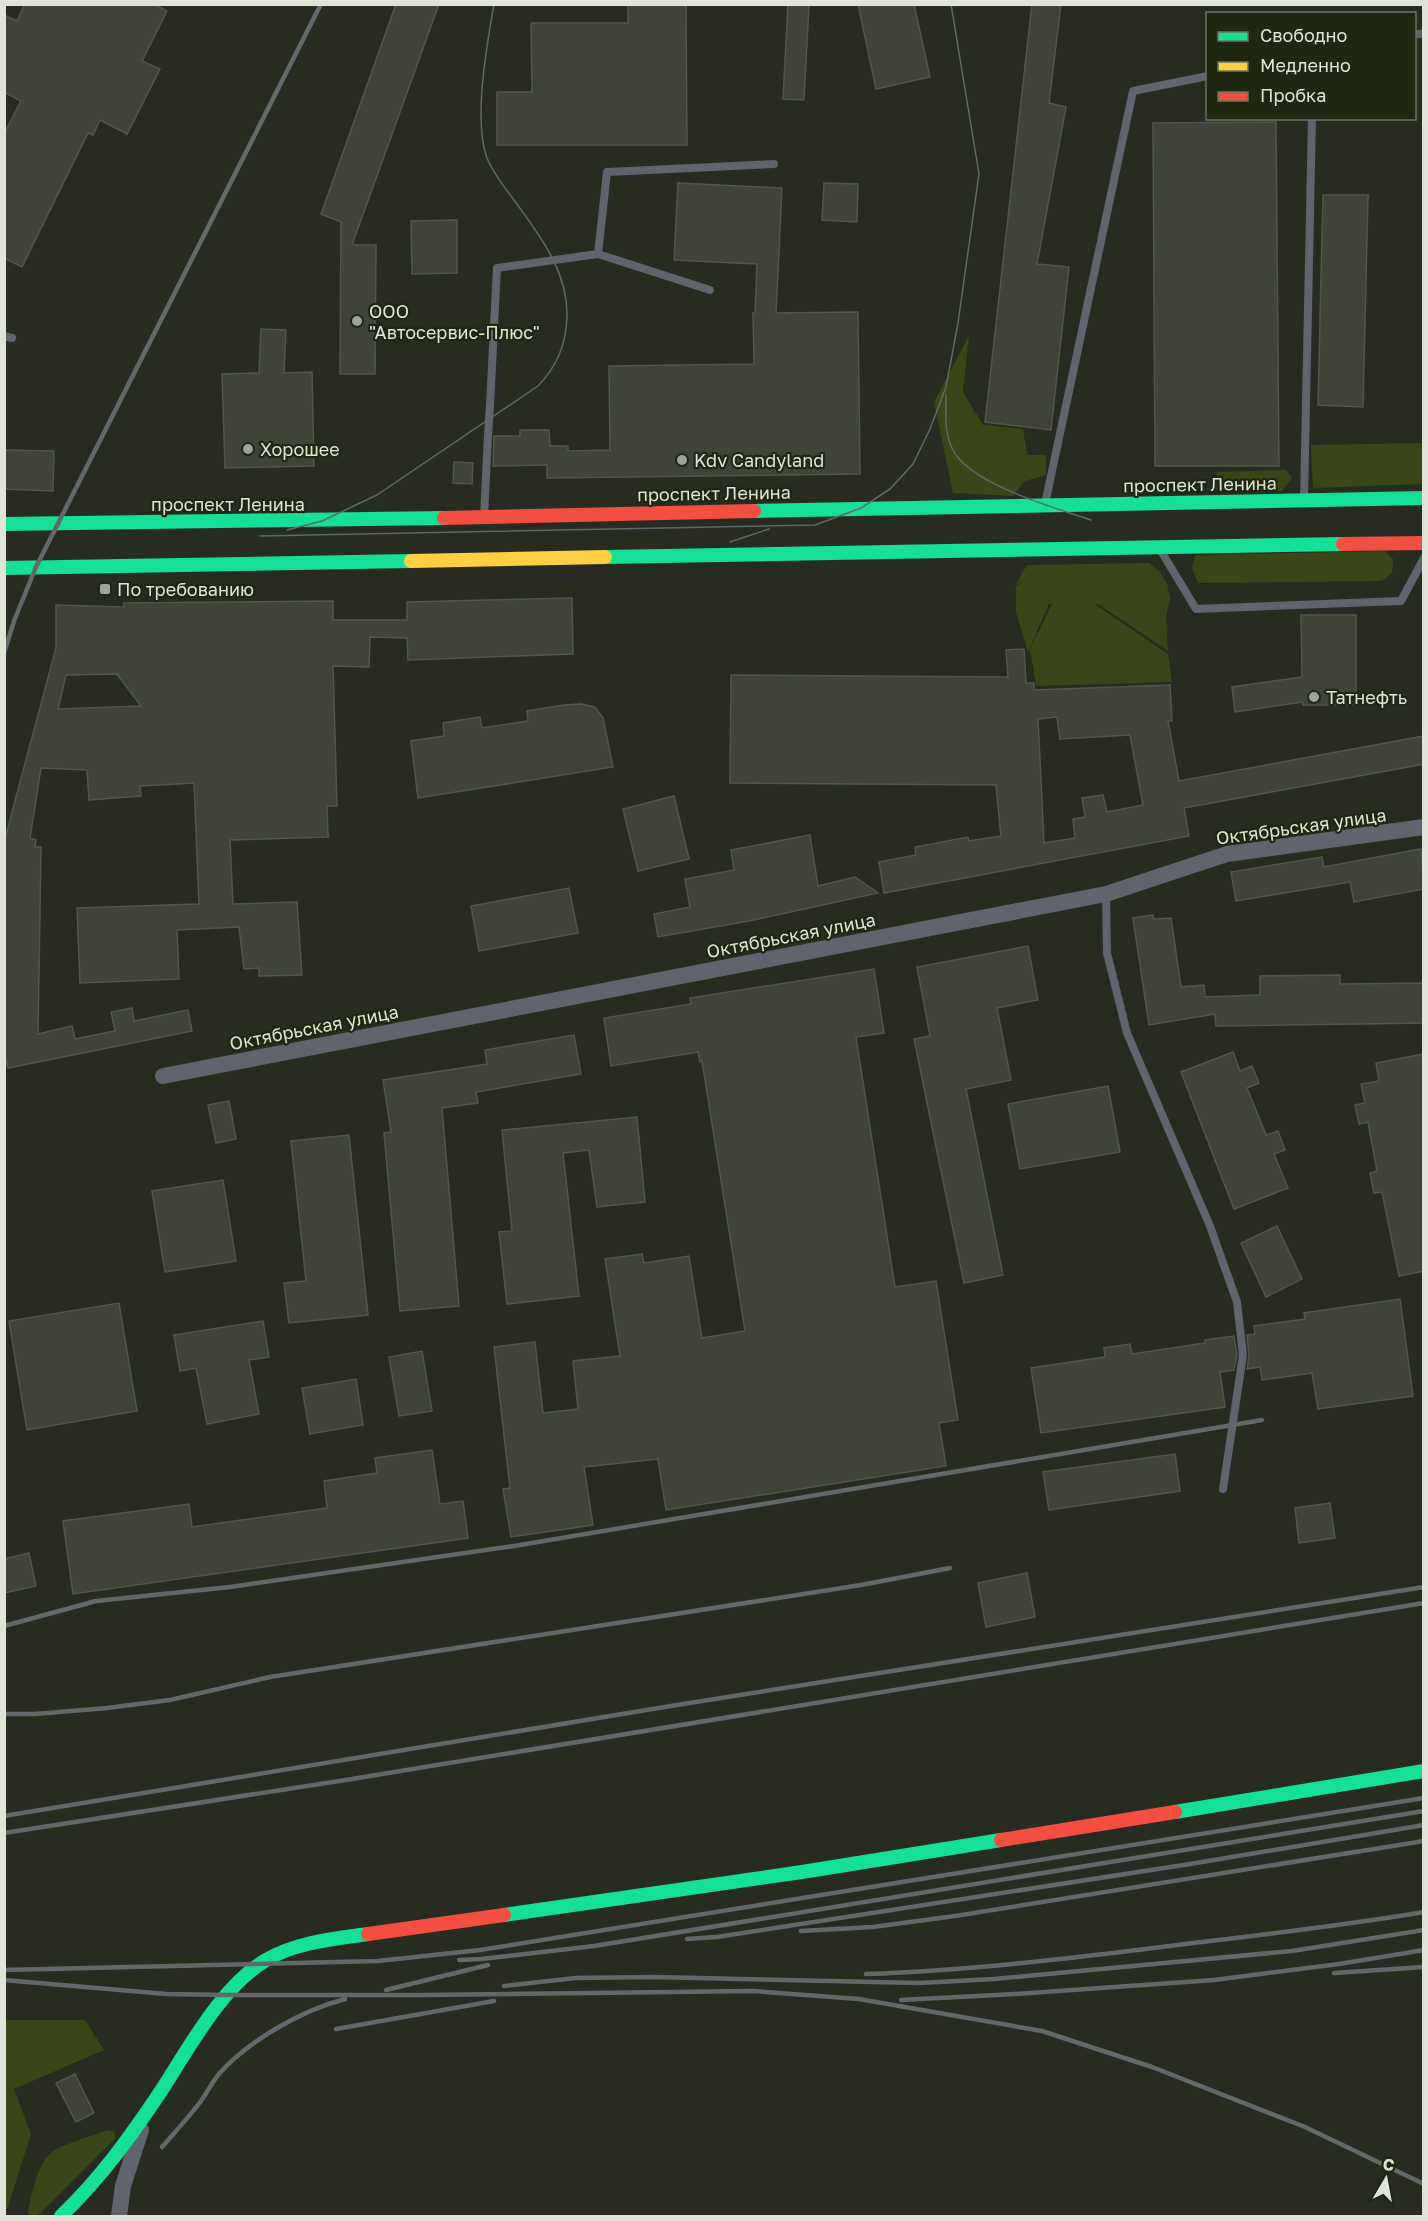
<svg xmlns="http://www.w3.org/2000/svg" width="1428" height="2221" font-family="'Golos Text',sans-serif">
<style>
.green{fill:#394618}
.building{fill:#3f4338;stroke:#52564b;stroke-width:1.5;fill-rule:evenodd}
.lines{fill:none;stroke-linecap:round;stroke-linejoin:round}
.lane{stroke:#5f646d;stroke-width:8}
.street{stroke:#5f646d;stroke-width:16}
.fast{stroke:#16e098;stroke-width:14}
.slow{stroke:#ffcf43;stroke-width:14}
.jam{stroke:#f24e42;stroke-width:14}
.tram{stroke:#64686a;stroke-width:1.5}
.rail{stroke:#64686a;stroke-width:4.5}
.lane-bridge{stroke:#5f646d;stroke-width:8}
.poi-dot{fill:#9fa496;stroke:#202711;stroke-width:2}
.labels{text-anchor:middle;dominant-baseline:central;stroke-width:4.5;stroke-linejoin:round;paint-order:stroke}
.poi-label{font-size:18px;fill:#dfe4d6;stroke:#202711;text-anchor:start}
.street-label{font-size:18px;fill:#dfe4d6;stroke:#202711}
</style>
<rect width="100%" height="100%" fill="#282c20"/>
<g class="green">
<polygon points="969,336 963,392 983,425 1023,429 1027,455 1046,455 1046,475 1025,481 1013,496 953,493 934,402"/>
<polygon points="1423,443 1423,484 1313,488 1311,445"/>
<polygon points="1286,470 1292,478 1282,491 1212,490 1217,472"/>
<polygon points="1385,551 1393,559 1392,573 1382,581 1198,583 1192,568 1195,555"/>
<polygon points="1149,563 1159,571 1169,587 1167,588 1170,597 1166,618 1168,651 1098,604 1096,605 1168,654 1172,682 1036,686 1030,649 1052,604 1049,604 1028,652 1016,612 1016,587 1024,580 1015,586 1027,565"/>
<polygon points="5,2020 85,2020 104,2050 14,2089 31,2134 5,2216"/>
<path d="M107,2130l7,2 2,6 -79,78h-9c1,-17 10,-55 25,-65 16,-9 37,-14 54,-21z"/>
</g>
<g class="building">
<polygon points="25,4 154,4 167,11 142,61 160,69 127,134 100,120 93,135 88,133 22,267 4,258 4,134 21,101 4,92 4,15 17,21"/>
<polygon points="396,4 439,4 352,245 376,245 375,374 340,374 341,222 321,214"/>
<polygon points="628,4 686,4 687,145 497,145 497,92 532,92 531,23 628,23"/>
<polygon points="788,4 809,4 804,100 783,99"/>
<polygon points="858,4 914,4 930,77 876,89"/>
<polygon points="1032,4 1061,4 1049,103 1066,107 1037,264 1069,267 1051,430 985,422"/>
<polygon points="1276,122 1279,466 1155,466 1153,123"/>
<polygon points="678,183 782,188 776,313 858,312 860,474 547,478 547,465 493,466 494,436 520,436 520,430 549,430 550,446 568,446 568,451 610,450 609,366 754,364 753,313 755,313 757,264 674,260"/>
<polygon points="824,183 858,184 857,222 822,220"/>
<polygon points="1323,195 1368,195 1363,407 1318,405"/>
<polygon points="457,220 457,273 412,274 411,221"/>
<polygon points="261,329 286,330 284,373 312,372 314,466 225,468 222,374 259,373"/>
<polygon points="4,450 54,451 53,491 4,489"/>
<polygon points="454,462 473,463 472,484 453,483"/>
<path d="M572,598l1,56 -165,6 -1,-22 -37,-1 -1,30 -36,-1 4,140h-10l1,31 -98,3 3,64 64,-2 5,73 -43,1v-8l-15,1 -5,-42 -62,3 2,49 -99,4 -3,-75 122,-4 -5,-121 -54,3 1,10 -52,4 -2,-30 -46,-2 -11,70 6,2 -1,7h6l-3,187 34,-8 3,13 40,-8 -4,-19 21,-4 2,13 54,-11 4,21 -184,37 -4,-19v-207l52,-194v-43l68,2v-4l209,-2v19h74v-18zM117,674l24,32 -83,3 8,-34z"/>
<polygon points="1301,615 1356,615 1356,705 1303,705 1303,702 1235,712 1232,687 1302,677"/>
<path d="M1024,649l2,34h8v7l136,-5 2,36h-4l11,60 245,-45v28l-240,44 5,28 -305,57 -5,-31 37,-7 -1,-8 53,-10 1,4 32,-5 -5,-51 -266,-2 1,-108 277,2 -2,-27zM1057,717l3,22 70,-4 13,70 -36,7 -4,-17 -21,3 3,19 -12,2 2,19 -31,5 -6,-124z"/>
<polygon points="581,704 595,707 603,718 613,767 418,798 411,741 444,736 443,723 480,717 482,728 528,721 527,711 564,705"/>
<polygon points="674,796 689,859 638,871 623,809"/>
<polygon points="810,835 818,886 855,877 878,893 749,921 658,937 654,914 690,907 685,879 734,870 731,850"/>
<polygon points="1421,849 1424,889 1354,902 1350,882 1236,901 1231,872 1322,857 1324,867"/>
<polygon points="569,888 578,933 479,951 471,906"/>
<polygon points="1153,915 1154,919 1171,918 1181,987 1204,985 1205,997 1260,995 1260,976 1340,975 1340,984 1424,983 1424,1023 1216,1026 1215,1014 1149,1025 1133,918"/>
<polygon points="1028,946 1038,1000 997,1008 1011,1080 966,1089 1003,1275 964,1283 914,1039 930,1036 917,967"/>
<polygon points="874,969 884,1033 856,1037 895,1287 936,1281 958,1420 939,1423 946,1466 666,1510 658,1459 584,1467 593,1525 511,1537 503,1489 510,1488 494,1347 535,1342 543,1413 578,1409 573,1361 620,1356 605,1259 642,1254 644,1263 689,1256 702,1338 745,1331 702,1061 700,1062 698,1052 611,1066 604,1018 691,1004 690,998"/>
<polygon points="574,1035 581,1074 476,1092 478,1103 442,1108 459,1306 400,1311 384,1133 391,1132 383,1080 487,1064 485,1050"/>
<polygon points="1233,1052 1240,1071 1252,1066 1259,1083 1247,1088 1266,1135 1278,1131 1285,1150 1274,1154 1288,1188 1234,1209 1181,1072"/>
<polygon points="1424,1054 1424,1271 1399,1276 1382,1192 1374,1193 1370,1173 1377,1171 1368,1122 1359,1124 1355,1105 1365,1103 1361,1084 1379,1081 1376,1063"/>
<polygon points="1108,1086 1120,1152 1020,1169 1008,1104"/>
<polygon points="229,1101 236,1139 216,1143 208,1105"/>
<polygon points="637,1117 645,1202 597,1207 589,1150 563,1153 579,1296 507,1304 499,1232 512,1231 502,1130"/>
<polygon points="349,1135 368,1315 289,1323 284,1283 306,1281 291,1141"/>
<polygon points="223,1180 236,1261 165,1272 152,1191"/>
<polygon points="1277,1226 1302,1279 1266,1297 1241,1243"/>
<polygon points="1400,1299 1413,1396 1318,1409 1312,1373 1262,1380 1260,1367 1247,1369 1249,1355 1247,1335 1255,1334 1254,1326 1305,1319 1304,1313"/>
<polygon points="119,1303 137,1411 27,1430 9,1321"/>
<polygon points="263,1321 269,1357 249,1360 259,1414 207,1424 196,1368 180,1371 174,1335"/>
<polygon points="1234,1336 1237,1355 1234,1370 1220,1372 1225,1407 1041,1433 1031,1368 1105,1357 1104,1348 1130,1344 1132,1354 1205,1343 1205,1340"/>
<polygon points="422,1351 432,1411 399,1416 389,1357"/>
<polygon points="356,1379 363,1425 310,1434 302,1388"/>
<polygon points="432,1450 440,1504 463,1501 468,1538 73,1594 63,1521 189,1504 192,1527 327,1508 324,1481 377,1473 375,1458"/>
<polygon points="1175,1454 1180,1491 1049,1510 1043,1472"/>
<polygon points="1330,1503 1335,1538 1299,1543 1295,1508"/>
<polygon points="29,1553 36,1586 4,1593 4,1559"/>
<polygon points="1027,1573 1035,1617 986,1627 978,1583"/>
<polygon points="75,2074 94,2113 76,2122 56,2083"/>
</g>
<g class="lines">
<g class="lane">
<polyline points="1414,35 1424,33"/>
<polyline points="598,254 710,290"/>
<polyline points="4,336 12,338"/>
<polyline points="490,405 497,268 598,254 607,172 774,164"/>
<polyline points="1304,499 1312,118"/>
<polyline points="1045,504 1133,91 1208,76"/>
<polyline points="484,517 488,435"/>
<polyline points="1161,551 1196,609 1401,601 1424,558"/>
<polyline points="1106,894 1107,953 1127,1033 1210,1226 1237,1302 1243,1355 1223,1489"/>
</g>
<g class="street">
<polyline points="163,1076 1106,894 1227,854 1424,827"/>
<polyline points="119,2216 123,2186 141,2130"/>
</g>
<g class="fast">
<polyline points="754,511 1424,498"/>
<polyline points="4,524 444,518"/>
<polyline points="605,557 1343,544"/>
<polyline points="4,568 411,561"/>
<polyline points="1175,1812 1424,1771"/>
<polyline points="504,1915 802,1872 1001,1840"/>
<path d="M61,2216c39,-37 70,-80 100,-125 28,-43 60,-104 105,-131 30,-18 68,-21 102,-26"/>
</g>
<polyline class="slow" points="411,561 605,557"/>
<g class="jam">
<polyline points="444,518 754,511"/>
<polyline points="1343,544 1424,543"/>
<polyline points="1001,1840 1175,1812"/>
<polyline points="368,1934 504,1915"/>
</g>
<g class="tram">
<path d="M946,395c0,18 -2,39 7,55 17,34 102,58 138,70"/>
<path d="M287,530l35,-9 55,-26 161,-109c19,-20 28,-41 29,-69 1,-46 -27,-81 -53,-117 -10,-13 -21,-27 -27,-42 -14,-38 0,-113 7,-154"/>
<polyline points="260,536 815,525 861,508 890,489 913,464 930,429 946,387 958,323 979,174 951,4"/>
<polyline points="730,542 769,529"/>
</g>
<g class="rail">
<polyline points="4,653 14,621 36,567 321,4"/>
<polyline points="4,1626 96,1601 230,1587 514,1546 1262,1420"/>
<polyline points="4,1714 35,1714 107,1708 170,1700 270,1677 861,1585 950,1568"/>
<polyline points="4,1816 677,1705 1424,1587"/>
<polyline points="4,1833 352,1779 1424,1603"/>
<polyline points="801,1931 873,1927 955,1916 1424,1841"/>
<polyline points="687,1939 717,1937 1190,1864 1424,1825"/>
<polyline points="459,1960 481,1959 594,1946 1424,1811"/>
<polyline points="4,1970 378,1961 480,1950 1424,1798"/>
<polyline points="1334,1973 1424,1967"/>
<path d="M866,1974c109,-4 218,-17 327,-31 77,-9 154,-18 231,-31"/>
<polyline points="4,1980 166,1994 226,1995 423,1995 753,1991 859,1999 1042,2031 1152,2067 1305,2127 1424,2184"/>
<polyline points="504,1986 576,1978 653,1977 920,1983 994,1979 1292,1951 1424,1930"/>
<polyline points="386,1990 488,1965"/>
<polyline points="901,2000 1015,1994 1214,1980 1339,1964 1424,1950"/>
<polyline points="336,2029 494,2001"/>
<path d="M162,2147c13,-15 27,-30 39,-46 6,-8 11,-19 18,-27 29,-33 83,-64 126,-75"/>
</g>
<polyline class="lane-bridge" points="488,435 490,405"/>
</g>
<g class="poi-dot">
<circle cx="357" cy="321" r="6"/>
<circle cx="248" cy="449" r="6"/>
<circle cx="682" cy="460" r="6"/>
<rect x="99" y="583" width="12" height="12" rx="3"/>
<circle cx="1314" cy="697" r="6"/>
</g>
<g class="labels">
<g class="poi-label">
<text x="369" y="311">ООО<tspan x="369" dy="21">"Автосервис-Плюс"</tspan></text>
<text x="260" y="449">Хорошее</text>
<text x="694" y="460">Kdv Candyland</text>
<text x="117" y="589">По требованию</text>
<text x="1326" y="697">Татнефть</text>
</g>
<g class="street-label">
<text transform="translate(1200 484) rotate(-1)">проспект Ленина</text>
<text transform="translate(714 493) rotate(-1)">проспект Ленина</text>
<text x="228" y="504">проспект Ленина</text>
<text transform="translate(1301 826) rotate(-8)">Октябрьская улица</text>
<text transform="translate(791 935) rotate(-11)">Октябрьская улица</text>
<text transform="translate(314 1027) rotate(-11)">Октябрьская улица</text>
</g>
</g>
<rect width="1428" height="2221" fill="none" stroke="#dfe4d6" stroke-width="12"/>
<rect x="1206" y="12" width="210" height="108" fill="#202711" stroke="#6c7360" stroke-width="1.5"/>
<rect x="1218" y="32" width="30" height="9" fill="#16e098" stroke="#6c7360" stroke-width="1.5"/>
<text x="1260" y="42" font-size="18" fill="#dfe4d6">Свободно</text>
<rect x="1218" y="62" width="30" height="9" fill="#ffcf43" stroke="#6c7360" stroke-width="1.5"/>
<text x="1260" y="72" font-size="18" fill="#dfe4d6">Медленно</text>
<rect x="1218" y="92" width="30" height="9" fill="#f24e42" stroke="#6c7360" stroke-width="1.5"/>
<text x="1260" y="102" font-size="18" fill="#dfe4d6">Пробка</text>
<g transform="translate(1386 2179) rotate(10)" stroke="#202711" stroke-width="4.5" paint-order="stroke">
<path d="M0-4.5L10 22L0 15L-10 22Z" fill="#dfe4d6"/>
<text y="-9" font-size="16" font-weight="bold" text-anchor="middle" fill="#dfe4d6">С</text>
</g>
</svg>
